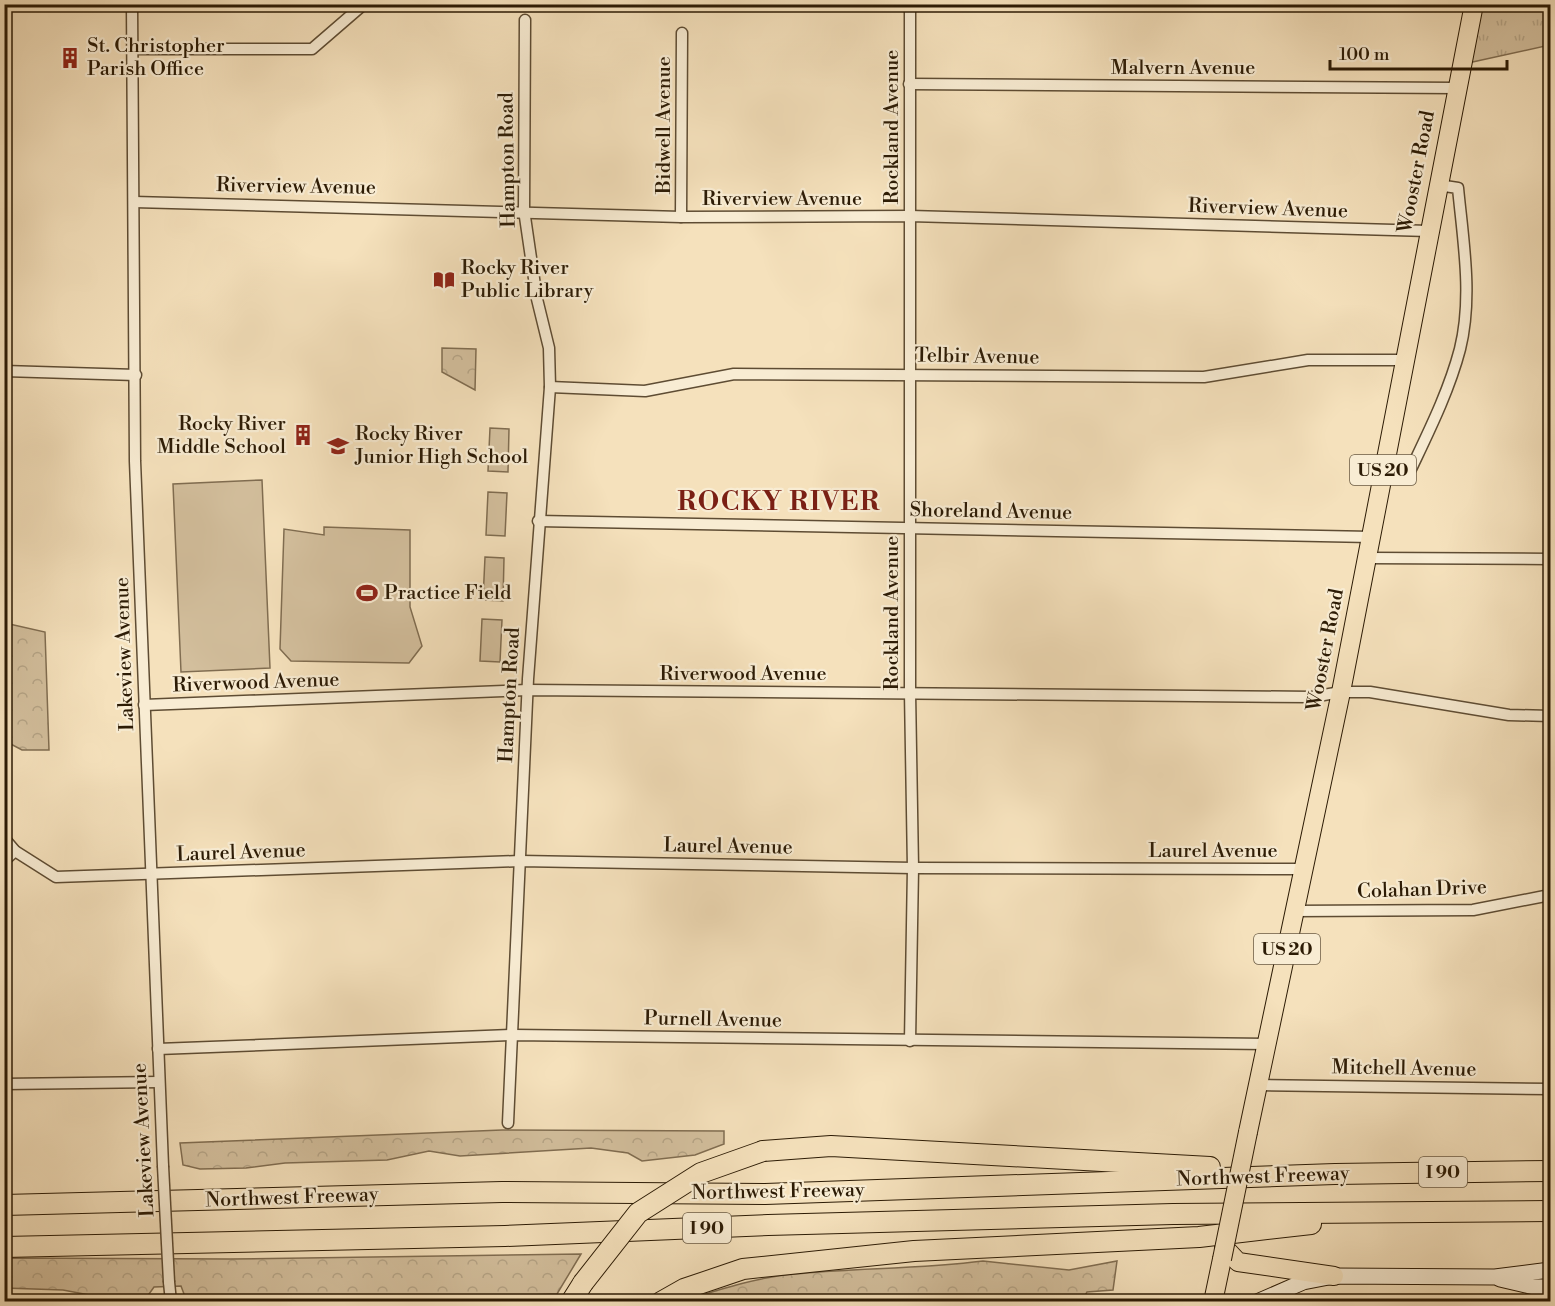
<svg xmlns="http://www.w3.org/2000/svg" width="1555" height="1306" font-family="'Libre Bodoni',serif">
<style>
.grass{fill:url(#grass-tufts);stroke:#806d51;stroke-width:1.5}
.forest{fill:url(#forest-crowns);stroke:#806d51;stroke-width:1.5}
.pitch{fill:#d3bf9d;stroke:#806d51;stroke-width:1.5}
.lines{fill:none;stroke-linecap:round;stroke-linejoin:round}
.street-casing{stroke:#5e4c33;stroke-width:13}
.secondary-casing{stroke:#2c1b05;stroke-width:17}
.primary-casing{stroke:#2c1b05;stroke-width:20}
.highway-casing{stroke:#2c1b05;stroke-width:22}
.street{stroke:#f8ecd3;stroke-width:10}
.secondary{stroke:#f8ecd3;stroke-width:15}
.primary{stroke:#f5e1bc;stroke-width:18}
.highway{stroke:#f5e1bc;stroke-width:20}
.street-bridge-casing{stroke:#5e4c33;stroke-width:13;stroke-linecap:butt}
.primary-bridge-casing{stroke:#2c1b05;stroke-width:20;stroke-linecap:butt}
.highway-bridge-casing{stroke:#2c1b05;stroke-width:22;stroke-linecap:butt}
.street-bridge{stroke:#f8ecd3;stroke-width:10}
.primary-bridge{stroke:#f5e1bc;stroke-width:18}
.highway-bridge{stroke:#f5e1bc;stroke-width:20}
.labels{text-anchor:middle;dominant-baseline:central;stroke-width:4.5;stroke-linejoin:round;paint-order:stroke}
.shield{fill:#f8ecd3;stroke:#695a43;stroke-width:1.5}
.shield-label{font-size:18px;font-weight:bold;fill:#2c1b05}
.poi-label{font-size:20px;fill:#2c1b05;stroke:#f8ecd3;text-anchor:start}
.street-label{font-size:20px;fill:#2c1b05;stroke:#f8ecd3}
.district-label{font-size:26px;font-weight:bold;letter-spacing:1.5px;fill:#7a1f14;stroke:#f8ecd3}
</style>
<defs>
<pattern id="grass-tufts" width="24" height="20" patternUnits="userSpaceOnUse" patternTransform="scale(1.5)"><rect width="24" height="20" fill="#d3bf9d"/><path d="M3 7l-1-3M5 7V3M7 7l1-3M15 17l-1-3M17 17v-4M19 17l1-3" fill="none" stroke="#b5a486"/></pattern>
<pattern id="forest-crowns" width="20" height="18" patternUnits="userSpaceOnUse" patternTransform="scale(1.5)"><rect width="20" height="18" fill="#d3bf9d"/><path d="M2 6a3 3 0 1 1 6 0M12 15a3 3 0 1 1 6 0" fill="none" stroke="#b5a486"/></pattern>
</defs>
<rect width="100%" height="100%" fill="#f5e1bc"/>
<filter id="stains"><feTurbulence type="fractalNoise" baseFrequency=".00333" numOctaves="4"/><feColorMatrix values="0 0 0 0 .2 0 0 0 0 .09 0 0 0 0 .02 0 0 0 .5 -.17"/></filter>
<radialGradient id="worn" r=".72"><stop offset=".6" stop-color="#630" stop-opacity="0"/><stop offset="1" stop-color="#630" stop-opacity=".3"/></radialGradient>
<polygon class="grass" points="1479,5 1550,5 1550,45 1468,63"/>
<g class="forest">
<polygon points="442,348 476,349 475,390 442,372"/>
<polygon points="5,623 45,632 49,750 22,750 5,741"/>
<polygon points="502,1130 724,1131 724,1144 695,1155 642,1161 628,1153 591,1148 460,1156 429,1151 387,1160 285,1163 246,1168 200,1169 183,1165 180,1143"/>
<polygon points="581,1254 557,1294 368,1301 187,1302 181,1286 154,1287 144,1301 126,1302 63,1290 5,1288 5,1258 230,1259"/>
<path d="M983,1261l86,9 48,-9 -4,29 -26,2 -4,7 -49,3 -351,-1c35,-11 74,-24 112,-27 62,-6 125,-5 188,-13z"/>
</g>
<g class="pitch">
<polygon points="490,428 509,429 508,472 488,471"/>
<polygon points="262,480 270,668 181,672 173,484"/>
<polygon points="488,492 507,493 505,536 486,535"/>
<polygon points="324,527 410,530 410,607 422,646 409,663 291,661 280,649 284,529 324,535"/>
<polygon points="485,557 504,558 503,601 483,600"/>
<polygon points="482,619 502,620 500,662 480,661"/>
</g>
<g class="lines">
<defs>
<g id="street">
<polyline points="132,4 135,461 163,1166"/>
<polyline points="133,49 312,49 364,4"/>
<polyline points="909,84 1456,88"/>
<polyline points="134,202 681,217 910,216 1429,231"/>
<polyline points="681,217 682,33"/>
<polyline points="4,371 136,375"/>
<polyline points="550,387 645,391 734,374 1204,377 1308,360 1404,360"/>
<path d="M1383,472l28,-3c18,-38 38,-78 49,-120 13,-52 3,-109 -2,-161l-20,-3"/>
<polyline points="538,521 1371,537"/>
<polyline points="1368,558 1550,559"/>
<polyline points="144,705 528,690 1312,697 1341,692 1370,692 1509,715 1550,716"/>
<polyline points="4,838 15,851 56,877 520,861 913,868 1303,869"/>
<polyline points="4,861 15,851"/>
<polyline points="1294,911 1473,910 1550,895"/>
<polyline points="910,1041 913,868 910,692 910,4"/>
<polyline points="158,1049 513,1035 1267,1044"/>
<polyline points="4,1084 159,1082"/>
<polyline points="1258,1085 1550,1089"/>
<polyline points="508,1123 528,679 550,387 549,348 537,299 524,210 525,20"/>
<polyline points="169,1282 171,1302"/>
</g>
<g id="secondary">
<polyline points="1500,1279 1534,1287 1550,1287"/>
<polyline points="1257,1302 1303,1282 1334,1276 1495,1277 1550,1270"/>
</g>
<g id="primary">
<polyline points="1248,1132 1341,692 1474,4"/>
<polyline points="1224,1247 1238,1262 1334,1276"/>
<polyline points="1213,1302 1222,1259"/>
</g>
<g id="highway">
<polyline points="763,1151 831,1146 1210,1167"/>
<polyline points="4,1205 502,1192 765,1194 1335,1174 1550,1171"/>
<polyline points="4,1247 505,1236 768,1225 1173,1214 1550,1211"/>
<polyline points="571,1302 583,1283"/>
<polyline points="661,1302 684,1289 743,1269 914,1251 1199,1237 1311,1224"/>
</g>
</defs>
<use href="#street" class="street-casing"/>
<use href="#secondary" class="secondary-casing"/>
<use href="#primary" class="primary-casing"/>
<use href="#highway" class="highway-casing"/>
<use href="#street" class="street"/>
<use href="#secondary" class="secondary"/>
<use href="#primary" class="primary"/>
<use href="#highway" class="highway"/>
<defs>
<polyline id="street-bridge" points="163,1166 169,1282"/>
<polyline id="primary-bridge" points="1222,1259 1248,1132"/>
<polyline id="highway-bridge" points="583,1283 638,1213 701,1173 763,1151"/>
</defs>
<use href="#street-bridge" class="street-bridge-casing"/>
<use href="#primary-bridge" class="primary-bridge-casing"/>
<use href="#highway-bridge" class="highway-bridge-casing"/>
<use href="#street-bridge" class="street-bridge"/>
<use href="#primary-bridge" class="primary-bridge"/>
<use href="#highway-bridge" class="highway-bridge"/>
</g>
<defs>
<symbol id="building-bare" viewBox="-9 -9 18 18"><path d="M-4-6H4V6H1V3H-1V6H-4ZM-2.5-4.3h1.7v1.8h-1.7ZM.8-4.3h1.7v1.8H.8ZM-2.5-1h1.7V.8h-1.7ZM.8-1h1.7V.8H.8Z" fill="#8f2418" stroke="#f8ecd3" stroke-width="2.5" paint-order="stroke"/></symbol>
<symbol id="library-bare" viewBox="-9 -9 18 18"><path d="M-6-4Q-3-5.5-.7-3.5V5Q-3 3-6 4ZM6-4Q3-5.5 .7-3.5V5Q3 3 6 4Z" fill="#8f2418" stroke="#f8ecd3" stroke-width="2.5" paint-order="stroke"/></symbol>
<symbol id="school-bare" viewBox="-9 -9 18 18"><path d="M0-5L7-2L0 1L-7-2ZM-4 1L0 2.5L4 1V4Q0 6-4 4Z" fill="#8f2418" stroke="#f8ecd3" stroke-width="2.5" paint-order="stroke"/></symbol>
<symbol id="stadium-bare" viewBox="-9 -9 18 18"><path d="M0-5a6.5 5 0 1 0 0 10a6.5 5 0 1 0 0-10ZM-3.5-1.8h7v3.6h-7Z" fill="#8f2418" stroke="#f8ecd3" stroke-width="2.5" paint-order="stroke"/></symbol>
</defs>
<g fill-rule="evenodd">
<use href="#building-bare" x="55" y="43" width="30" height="30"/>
<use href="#library-bare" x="429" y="265" width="30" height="30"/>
<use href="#building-bare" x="288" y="420" width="30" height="30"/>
<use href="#school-bare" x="323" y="431" width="30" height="30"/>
<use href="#stadium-bare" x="352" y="578" width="30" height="30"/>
</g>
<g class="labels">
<g class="shield">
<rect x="1350" y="455" width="66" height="30" rx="4.5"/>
<rect x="1254" y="934" width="66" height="30" rx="4.5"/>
<rect x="1419" y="1157" width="48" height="30" rx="4.5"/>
<rect x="683" y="1213" width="48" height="30" rx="4.5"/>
</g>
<g class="shield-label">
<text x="1383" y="470">US 20</text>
<text x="1287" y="949">US 20</text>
<text x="1443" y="1172">I 90</text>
<text x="707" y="1228">I 90</text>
</g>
<g class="poi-label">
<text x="87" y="46">St. Christopher<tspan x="87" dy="23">Parish Office</tspan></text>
<text x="461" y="268">Rocky River<tspan x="461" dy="23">Public Library</tspan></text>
<text x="286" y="424" text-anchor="end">Rocky River<tspan x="286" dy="23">Middle School</tspan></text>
<text x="355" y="434">Rocky River<tspan x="355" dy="23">Junior High School</tspan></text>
<text x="384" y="593">Practice Field</text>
</g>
<g class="street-label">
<text x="1183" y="68">Malvern Avenue</text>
<text transform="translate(664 125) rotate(-90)">Bidwell Avenue</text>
<text transform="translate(892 127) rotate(-90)">Rockland Avenue</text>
<text transform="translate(508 160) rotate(-91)">Hampton Road</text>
<text transform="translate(1417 172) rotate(-79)">Wooster Road</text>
<text transform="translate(296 187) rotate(1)">Riverview Avenue</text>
<text x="782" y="199">Riverview Avenue</text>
<text transform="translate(1268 209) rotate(2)">Riverview Avenue</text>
<text transform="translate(977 357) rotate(1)">Telbir Avenue</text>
<text transform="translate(991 512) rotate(1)">Shoreland Avenue</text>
<text transform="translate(892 613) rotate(-90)">Rockland Avenue</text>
<text transform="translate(1326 650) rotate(-79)">Wooster Road</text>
<text transform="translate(125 654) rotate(-92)">Lakeview Avenue</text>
<text x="743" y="674">Riverwood Avenue</text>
<text transform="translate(256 683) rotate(-2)">Riverwood Avenue</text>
<text transform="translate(510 695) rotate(-87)">Hampton Road</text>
<text transform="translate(728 847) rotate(1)">Laurel Avenue</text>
<text x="1213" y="851">Laurel Avenue</text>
<text transform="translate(241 853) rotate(-2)">Laurel Avenue</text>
<text transform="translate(1422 890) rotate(-2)">Colahan Drive</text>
<text transform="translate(713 1020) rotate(1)">Purnell Avenue</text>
<text transform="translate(1404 1069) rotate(1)">Mitchell Avenue</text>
<text transform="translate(144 1140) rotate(-93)">Lakeview Avenue</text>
<text transform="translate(1263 1177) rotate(-2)">Northwest Freeway</text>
<text transform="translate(778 1192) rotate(-1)">Northwest Freeway</text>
<text transform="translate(292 1198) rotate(-2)">Northwest Freeway</text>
</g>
<g class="district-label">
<text x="779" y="502">ROCKY RIVER</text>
</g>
</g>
<rect width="1555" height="1306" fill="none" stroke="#f5e1bc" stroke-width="24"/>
<rect x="6" y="6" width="1543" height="1294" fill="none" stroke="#2c1b05" stroke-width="3"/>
<rect x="12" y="12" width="1531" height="1282" fill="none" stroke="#2c1b05" stroke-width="1.5"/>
<path d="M1330 60v9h177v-9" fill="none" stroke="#2c1b05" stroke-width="3"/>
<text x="1339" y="60" font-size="18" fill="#2c1b05" stroke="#f8ecd3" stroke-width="4.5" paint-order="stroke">100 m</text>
<rect width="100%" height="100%" filter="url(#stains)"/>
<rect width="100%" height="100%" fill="url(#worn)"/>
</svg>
